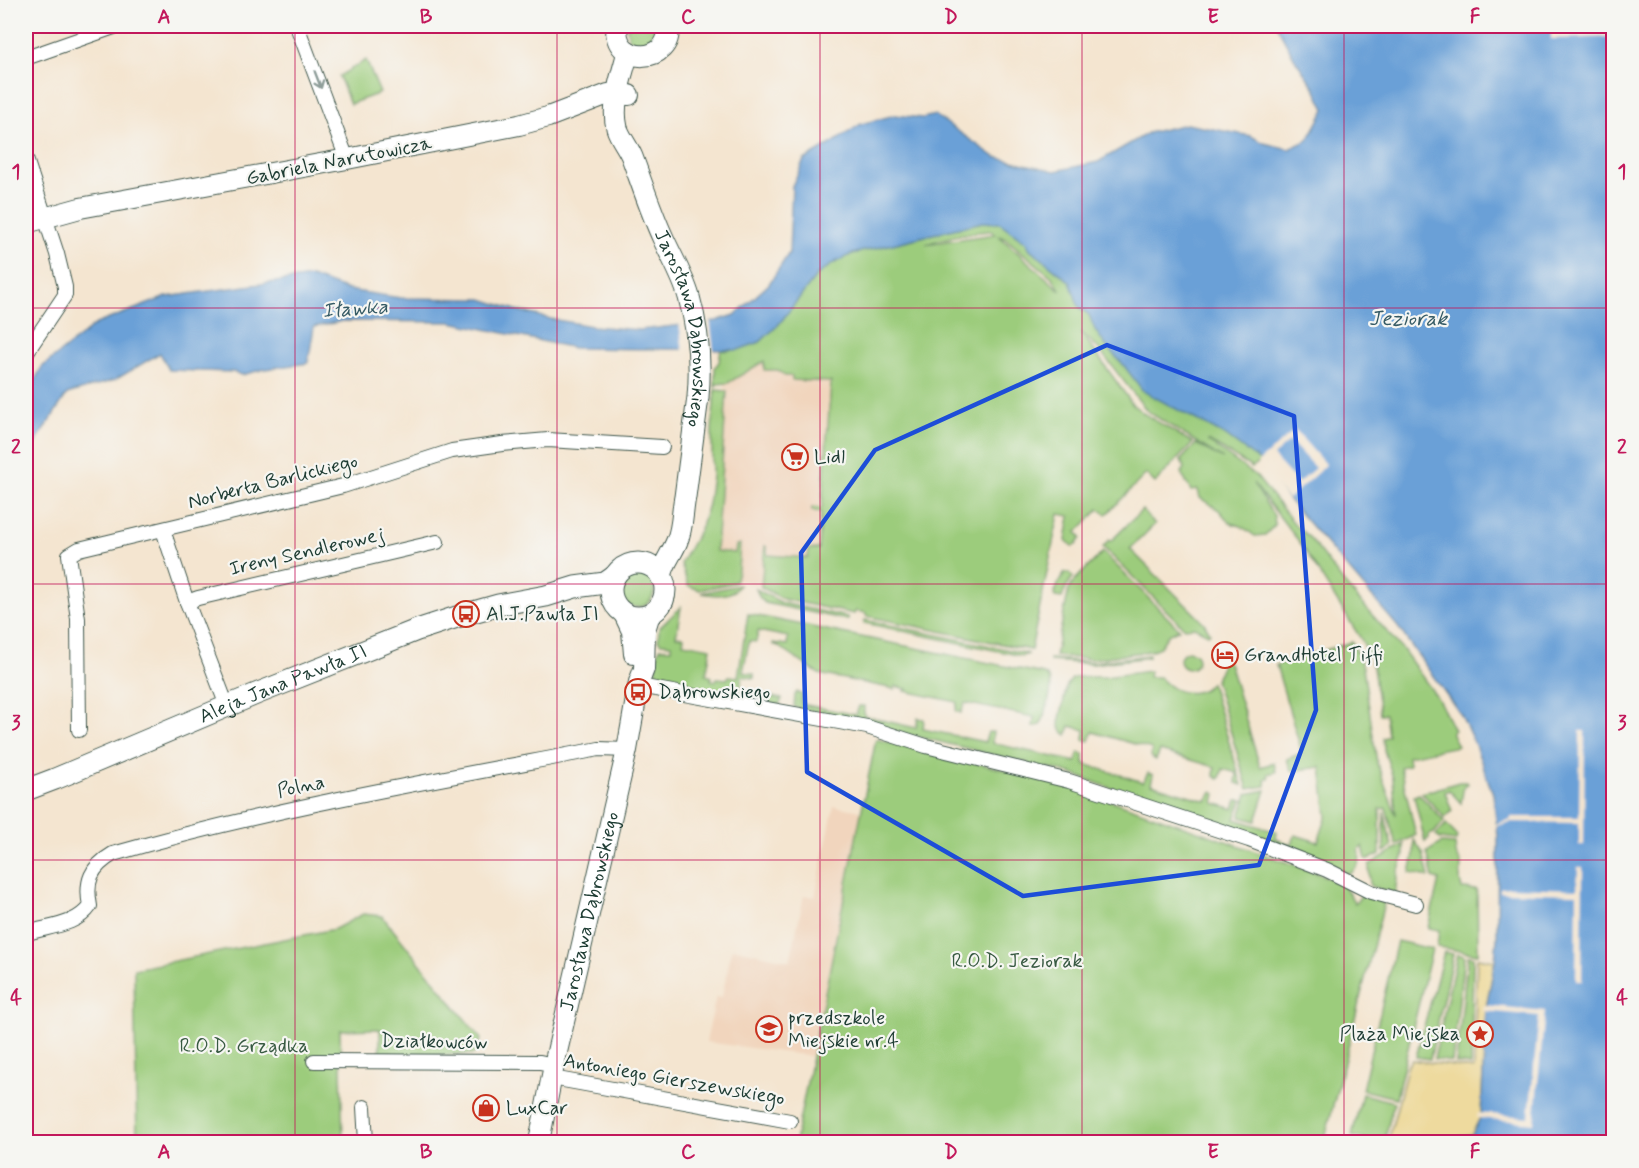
<svg xmlns="http://www.w3.org/2000/svg" width="1639" height="1168" font-family="Mynerve,sans-serif">
<style>
.built{fill:#f1d5bd}
.green{fill:#9ccc7b;stroke:#5e8458;stroke-width:1.5;fill-rule:evenodd}
.sand{fill:#eeda9e;stroke:#868c69;stroke-width:1.5}
.water{fill:#6aa0d7;stroke:#446e86;stroke-width:1.5}
.pier{fill:#f4e5d0;fill-rule:evenodd}
.lines{fill:none;stroke-linecap:round;stroke-linejoin:round}
.street-casing{stroke:#3f564b;stroke-width:16}
.secondary-casing{stroke:#3f564b;stroke-width:22}
.primary-casing{stroke:#3f564b;stroke-width:23}
.street{stroke:#fff;stroke-width:14}
.secondary{stroke:#fff;stroke-width:20}
.primary{stroke:#fff;stroke-width:21}
.oneway{stroke:#8f9e9a}
.marked{fill:none;stroke:#1d4ed8;stroke-width:4.5;stroke-linejoin:round}
.grid{fill:none;stroke:#c2185b;stroke-width:1.5;stroke-opacity:0.55}
.labels{text-anchor:middle;dominant-baseline:central;stroke-width:4.5;stroke-linejoin:round;paint-order:stroke}
.street-label{font-size:20px;fill:#1f3d34;stroke:#f6f6f2}
.poi-label{font-size:20px;fill:#1f3d34;stroke:#f6f6f2;text-anchor:start}
.park-label{font-size:20px;fill:#385a42;stroke:#f6f6f2}
.water-label{font-size:21px;font-style:italic;fill:#365b65;stroke:#f6f6f2}
.neatline{fill:none;stroke:#c2185b;stroke-width:2}
.grid-label{font-size:20px;text-anchor:middle;font-weight:bold;fill:#c2185b}
</style>
<rect width="100%" height="100%" fill="#f6f6f2"/>
<filter id="ink" filterUnits="userSpaceOnUse"><feTurbulence type="fractalNoise" baseFrequency=".0167" numOctaves="2"/><feDisplacementMap in="SourceGraphic" scale="12" xChannelSelector="R" yChannelSelector="G"/><feConvolveMatrix kernelMatrix="1 2 1 2 8 2 1 2 1" color-interpolation-filters="sRGB"/></filter>
<filter id="wash" filterUnits="userSpaceOnUse"><feTurbulence type="fractalNoise" baseFrequency=".008" numOctaves="4" result="noise"/><feDisplacementMap in="SourceGraphic" scale="24" xChannelSelector="R" yChannelSelector="G"/><feGaussianBlur stdDeviation="1.35" result="paint"/><feColorMatrix in="noise" values="0 0 0 0 0 0 0 0 0 0 0 0 0 0 0 0 0 1.4 0 .05"/><feComposite in="paint" operator="in"/></filter>
<g filter="url(#wash)">
<rect width="100%" height="100%" fill="#f4e5d0"/>
<g class="built">
<polygon points="764,361 764,370 838,374 822,607 783,599 757,585 740,581 700,590 718,476 725,384"/>
<polygon points="834,806 861,811 811,1056 706,1042 716,997 722,997 732,948 790,961 804,895 815,897"/>
</g>
<g class="green">
<path d="M627,26h31c-1,3 0,6 -1,10 -5,14 -22,10 -29,1z"/>
<polygon points="366,60 380,93 350,104 339,76"/>
<path d="M982,222l18,1 26,19 4,7 40,32 120,125 70,55 -8,7 -33,-21 -12,-6 49,35 41,51 12,10 35,46 60,68 34,48 16,31 -3,2 7,14 -50,10 1,9 -9,2 16,68 -20,10 -10,-37 -6,1v45l-12,6 -2,-1 -3,-13 -4,3c2,9 0,18 -8,24h-5l-274,-99 -25,-7 -3,3 -14,-3 -2,-4 -234,-56 1,-12 2,-3 5,3 -1,9 55,11 3,-9h5v10l52,12 2,-10 6,1 -1,10 62,13 3,-10h5l-1,11 84,19 3,-9 5,1v10l59,18 5,-9 5,2 -2,9 56,17 5,-9 4,2 -2,9 20,6 3,-9h5l-7,19 42,13 -1,7 16,6 3,-10 23,7 9,-26 -6,-49 -30,4 -4,-12 15,-6 -26,-88 76,-23 11,25 14,96 19,52 -3,-37 -9,-28 -1,-12 5,-2 -3,-22h-5l-7,-46 -5,-15 -7,-14 -60,-95 -48,-61 21,33 1,9 -10,10 -10,1 -14,-10 -11,-3 -11,-13 -19,-12 -2,-8 -7,1 -10,-18 3,-5 -3,-8 15,-16 27,15 -76,-48 -49,-63 -17,-16 52,73 13,10 47,28 -38,40 -9,-9 -38,39 -2,1 -7,-5 -22,23 4,6 -5,7 -4,1 -6,-6 4,-24 -11,-2 -28,136 -165,-34v-3l-10,-2 -2,3 -71,-15 -22,-12 4,-41 2,1v8l41,3 1,-9h10l2,-37 -9,-1v-4l10,1 9,-126 -39,-2v-4h-7l-7,-6h-14v-9l-36,22 -11,1 -2,3v-20l4,-5 2,-13 5,2 34,-9 19,-18 38,-49 17,-12 18,-9zM991,231l4,3 -69,10c21,-7 43,-12 65,-13zM999,236l7,3 47,39 8,13z"/>
<polygon points="715,390 727,391 716,551 735,553 736,545 740,544 738,571 735,582 700,590 688,586 681,563 701,527 708,504 712,476 712,430"/>
<polygon points="1142,510 1155,524 1130,549 1204,623 1210,633 1208,634 1194,627 1184,628 1103,547 1109,540 1111,541"/>
<polygon points="1103,552 1179,629 1168,635 1160,647 1150,651 1092,659 1055,656 1069,589 1075,580"/>
<circle cx="637" cy="590" r="17"/>
<polygon points="1065,573 1069,573 1073,577 1066,587 1062,598 1055,597 1054,595 1059,582"/>
<path d="M739,585c-6,13 -26,10 -38,8z"/>
<polygon points="756,589 782,603 848,617 848,620 765,603 760,598"/>
<path d="M681,607l-5,29 8,1 -1,6 28,5 -5,27 6,2 -1,3 5,1 1,-3 10,1 2,-3 9,1 10,-63 296,60c3,2 5,3 6,7 3,8 -5,37 -10,44l-7,2 1,-10 -69,-14 -4,10 -5,-2 1,-9 -52,-11 2,-2 -12,-3v3l-76,-15 -43,-29h-3v-2l14,2 1,-8 -30,-6 -2,11 -7,-1 -6,31 11,2v4l-12,-2 -2,17 10,2 1,-2 31,6 -3,6 -121,-23 -3,-3 3,-28 2,-3 11,1v-5l-10,-1 -3,-3 1,-12z"/>
<polygon points="865,620 1029,654 1022,656 864,623"/>
<circle cx="1189" cy="660" r="9"/>
<polygon points="1149,655 1149,657 1093,664 1050,661 1050,659 1093,662"/>
<polygon points="1225,658 1230,666 1260,767 1274,763 1276,772 1268,774 1269,779 1265,779 1266,786 1248,789 1215,680 1221,669 1222,659"/>
<path d="M1149,671v6h10c4,3 7,7 12,10 12,8 31,8 40,-4l31,102 -6,-2 1,-10 -14,-4 -3,9 -1,1 -5,-3 1,-9 -55,-16 -4,9 -5,-3 1,-8 -59,-17 -4,9 -5,-1 1,-10 -15,-4 -3,9 -6,-5 -2,-7 8,-38 5,-6 5,-2h28z"/>
<polygon points="876,739 1067,785 1325,876 1343,885 1355,903 1362,895 1384,903 1324,1142 795,1142"/>
<polygon points="1459,782 1467,782 1468,784 1464,785 1461,803 1449,790 1445,792 1452,811 1445,818 1422,793"/>
<polygon points="1266,790 1256,821 1240,817 1247,794"/>
<polygon points="1419,794 1444,821 1434,833 1429,835 1429,838 1425,842 1414,796"/>
<polygon points="1384,812 1392,847 1384,852"/>
<polygon points="1446,824 1457,836 1456,841 1440,839 1436,835"/>
<polygon points="1414,840 1423,853 1429,877 1410,873 1414,854"/>
<polygon points="1441,843 1455,844 1456,854 1461,863 1460,880 1462,889 1477,890 1478,954 1437,947 1439,930 1428,928 1439,880 1433,878 1427,852"/>
<polygon points="1404,844 1404,855 1398,872 1395,893 1370,886 1369,865"/>
<polygon points="363,914 382,916 481,1039 474,1054 397,1056 391,1053 380,1053 380,1029 340,1030 343,1142 137,1142 134,969 335,929"/>
<polygon points="1397,941 1432,949 1396,1098 1362,1090"/>
<polygon points="1444,952 1453,954 1430,1059 1416,1057"/>
<polygon points="1457,954 1464,956 1452,1062 1434,1059"/>
<polygon points="1468,956 1473,957 1471,1065 1456,1063"/>
<polygon points="1362,1094 1394,1102 1384,1142 1377,1142 1352,1136"/>
</g>
<polygon class="sand" points="1477,958 1495,961 1486,1008 1481,1116 1472,1134 1430,1142 1388,1142 1408,1065 1412,1060 1474,1069"/>
<polygon class="water" points="1277,26 1613,26 1613,1142 1470,1142 1472,1134 1481,1116 1486,1008 1495,961 1497,938 1498,837 1493,794 1475,745 1461,715 1398,627 1288,499 1260,461 1226,436 1143,391 1122,363 1109,350 1095,330 1089,315 1079,307 1070,282 1030,249 1026,242 1000,223 982,222 852,254 834,263 817,275 779,324 760,342 738,350 574,348 451,322 343,321 314,327 308,363 265,369 242,375 233,372 169,370 160,353 115,380 67,394 26,457 26,396 42,367 96,324 166,297 311,277 348,290 401,298 482,299 516,310 551,319 592,326 640,330 716,321 735,315 769,284 789,253 792,186 804,160 831,144 861,124 895,115 923,118 935,115 995,157 1055,171 1098,162 1148,133 1186,124 1251,136 1264,143 1289,149 1308,140 1325,109 1314,87 1296,61"/>
<g class="pier">
<polygon points="1551,26 1613,26 1613,28 1564,30 1565,31 1613,30 1613,37 1551,39"/>
<polygon points="710,318 714,352 683,352 679,322"/>
<path d="M1295,430l31,35 -38,34 -31,-36zM1290,441l25,27 -17,15 -25,-27z"/>
<polygon points="1580,731 1585,731 1584,845 1579,845 1579,823 1511,822 1496,826 1495,824 1511,819 1511,817 1579,817"/>
<polygon points="1578,867 1583,867 1582,981 1576,981 1577,894 1500,892 1500,888 1510,887 1577,889"/>
<polygon points="1484,1005 1545,1011 1534,1123 1477,1118 1478,1113 1529,1117 1539,1016 1483,1011"/>
</g>
</g>
<g filter="url(#ink)">
<g class="lines">
<defs>
<g id="street">
<polyline points="297,26 347,159"/>
<polyline points="26,58 117,26"/>
<polyline points="26,159 57,254 65,287 65,295 26,353"/>
<polyline points="163,530 187,602 227,706"/>
<polyline points="187,602 198,598 437,542"/>
<polyline points="639,686 867,727 926,746 1069,781 1249,840 1327,870 1371,892 1416,904"/>
<polyline points="79,730 78,619 69,555 79,549 343,486 452,451 502,444 548,440 662,447"/>
<path d="M31,932c20,-6 46,-7 59,-26 -5,-25 1,-39 23,-52 159,-46 323,-74 486,-105l28,1"/>
<polyline points="314,1061 540,1062 554,1065"/>
<polyline points="552,1078 790,1121"/>
<polyline points="364,1107 366,1142"/>
</g>
<g id="secondary">
<polyline points="26,223 80,208 347,159 519,125 548,117 608,94 629,95"/>
<polyline points="624,614 632,631 634,654"/>
<path id="s1" d="M539,1142l15,-77 73,-315 12,-68 5,-13 1,-39 5,-16"/>
</g>
<g id="primary">
<path d="M617,26c-5,40 56,39 51,0"/>
<path id="s2" d="M628,52c-6,23 -17,52 -11,76 3,10 11,19 15,29 10,27 19,55 31,81 9,20 20,38 26,59 9,32 12,67 9,100l-13,100c-3,14 -2,30 -8,44 -5,13 -14,22 -16,36"/>
<circle cx="638" cy="590" r="27"/>
<path id="s3" d="M26,790l29,-11 201,-85 161,-64 49,-16 32,-9 48,-9 29,-9 30,-4 10,-7"/>
</g>
</defs>
<use href="#street" class="street-casing"/>
<use href="#secondary" class="secondary-casing"/>
<use href="#primary" class="primary-casing"/>
<use href="#street" class="street"/>
<use href="#secondary" class="secondary"/>
<use href="#primary" class="primary"/>
</g>
<defs><path id="oneway-shaft" d="M-6 0H5M1.5-3L5.5 0L1.5 3" fill="none" stroke-width="1.6" stroke-linecap="round" stroke-linejoin="round" transform="scale(1.5)"/></defs>
<use class="oneway" href="#oneway-shaft" transform="translate(318 80) rotate(69)"/>
</g>
<path class="marked" d="M1107,345l187,71 22,294 -57,155 -236,31 -216,-124 -6,-219 74,-103z"/>
<path class="grid" d="M295,26v1116M557,26v1116M820,26v1116M1082,26v1116M1344,26v1116M26,308h1588M26,584h1588M26,860h1588"/>
<defs>
<symbol id="supermarket-ring" viewBox="-11 -11 22 22"><circle r="9.5" fill="#f6f6f2" stroke="#c8321e" stroke-width="1.5"/><path d="M-6-5.5h2.5l.6 2H6L4.5 2H-2.5L-4.4-4H-6ZM-1.5 3.2a1.3 1.3 0 1 0 .1 0ZM3 3.2a1.3 1.3 0 1 0 .1 0Z" fill="#c8321e"/></symbol>
<symbol id="bus-ring" viewBox="-11 -11 22 22"><circle r="9.5" fill="#f6f6f2" stroke="#c8321e" stroke-width="1.5"/><path d="M-5-6H5V4H4V6H2V4H-2V6H-4V4H-5ZM-3.5-4V0h7V-4ZM-3.5 1.2v1.5H-2V1.2ZM2 1.2v1.5H3.5V1.2Z" fill="#c8321e"/></symbol>
<symbol id="hotel-ring" viewBox="-11 -11 22 22"><circle r="9.5" fill="#f6f6f2" stroke="#c8321e" stroke-width="1.5"/><path d="M-6-4.5h1.5V1H6V5H4.5V3h-9V5H-6ZM-4 0a1.8 1.8 0 1 1 3.6 0ZM.5 0V-2.5h3Q6-2.5 6 0Z" fill="#c8321e"/></symbol>
<symbol id="school-ring" viewBox="-11 -11 22 22"><circle r="9.5" fill="#f6f6f2" stroke="#c8321e" stroke-width="1.5"/><path d="M0-5L7-2L0 1L-7-2ZM-4 1L0 2.5L4 1V4Q0 6-4 4Z" fill="#c8321e"/></symbol>
<symbol id="sight-ring" viewBox="-11 -11 22 22"><circle r="9.5" fill="#f6f6f2" stroke="#c8321e" stroke-width="1.5"/><path d="M0-6L1.8-2.2L6-1.7L2.9 1.2L3.7 5.4L0 3.3L-3.7 5.4L-2.9 1.2L-6-1.7L-1.8-2.2Z" fill="#c8321e"/></symbol>
<symbol id="shop-ring" viewBox="-11 -11 22 22"><circle r="9.5" fill="#f6f6f2" stroke="#c8321e" stroke-width="1.5"/><path d="M-5-2.5h2.3a2.7 3.5 0 0 1 5.4 0H5L5.5 6h-11ZM-1.5-2.5h3a1.5 2.3 0 0 0-3 0Z" fill="#c8321e"/></symbol>
</defs>
<g fill-rule="evenodd">
<use href="#supermarket-ring" x="780" y="442" width="30" height="30"/>
<use href="#bus-ring" x="451" y="599" width="30" height="30"/>
<use href="#hotel-ring" x="1210" y="640" width="30" height="30"/>
<use href="#bus-ring" x="623" y="677" width="30" height="30"/>
<use href="#school-ring" x="754" y="1014" width="30" height="30"/>
<use href="#sight-ring" x="1465" y="1019" width="30" height="30"/>
<use href="#shop-ring" x="471" y="1093" width="30" height="30"/>
</g>
<g class="labels">
<g class="street-label">
<text transform="translate(339 161) rotate(-11)">Gabriela Narutowicza</text>
<text stroke="none"><textPath href="#s2" startOffset="291">Jarosława Dąbrowskiego</textPath></text>
<text transform="translate(273 482) rotate(-14)">Norberta Barlickiego</text>
<text transform="translate(307 552) rotate(-13)">Ireny Sendlerowej</text>
<text stroke="none"><textPath href="#s3" startOffset="278">Aleja Jana Pawła II</textPath></text>
<text transform="translate(301 787) rotate(-12)">Polna</text>
<text stroke="none"><textPath href="#s1" startOffset="236">Jarosława Dąbrowskiego</textPath></text>
<text transform="translate(434 1042) rotate(1)">Działkowców</text>
<text transform="translate(674 1080) rotate(10)">Antoniego Gierszewskiego</text>
</g>
<g class="poi-label">
<text x="814" y="457">Lidl</text>
<text x="486" y="614">Al.J.Pawła II</text>
<text x="1244" y="655">GrandHotel Tiffi</text>
<text x="658" y="692">Dąbrowskiego</text>
<text x="788" y="1018">przedszkole<tspan x="788" dy="23">Miejskie nr.4</tspan></text>
<text x="1460" y="1034" text-anchor="end">Plaża Miejska</text>
<text x="506" y="1108">LuxCar</text>
</g>
<g class="park-label">
<text x="1017" y="961">R.O.D. Jeziorak</text>
<text x="244" y="1046">R.O.D. Grządka</text>
</g>
<g class="water-label">
<text transform="translate(355 309) rotate(-4)">Iławka</text>
<text x="1408" y="319">Jeziorak</text>
</g>
</g>
<rect width="1639" height="1168" fill="none" stroke="#f6f6f2" stroke-width="66"/>
<rect x="33" y="33" width="1573" height="1102" class="neatline"/>
<g class="grid-label">
<text x="164" y="23">A</text>
<text x="426" y="23">B</text>
<text x="688" y="23">C</text>
<text x="951" y="23">D</text>
<text x="1213" y="23">E</text>
<text x="1475" y="23">F</text>
<text x="16" y="178">1</text>
<text x="1622" y="178">1</text>
<text x="16" y="453">2</text>
<text x="1622" y="453">2</text>
<text x="16" y="729">3</text>
<text x="1622" y="729">3</text>
<text x="16" y="1004">4</text>
<text x="1622" y="1004">4</text>
<text x="164" y="1158">A</text>
<text x="426" y="1158">B</text>
<text x="688" y="1158">C</text>
<text x="951" y="1158">D</text>
<text x="1213" y="1158">E</text>
<text x="1475" y="1158">F</text>
</g>
</svg>
